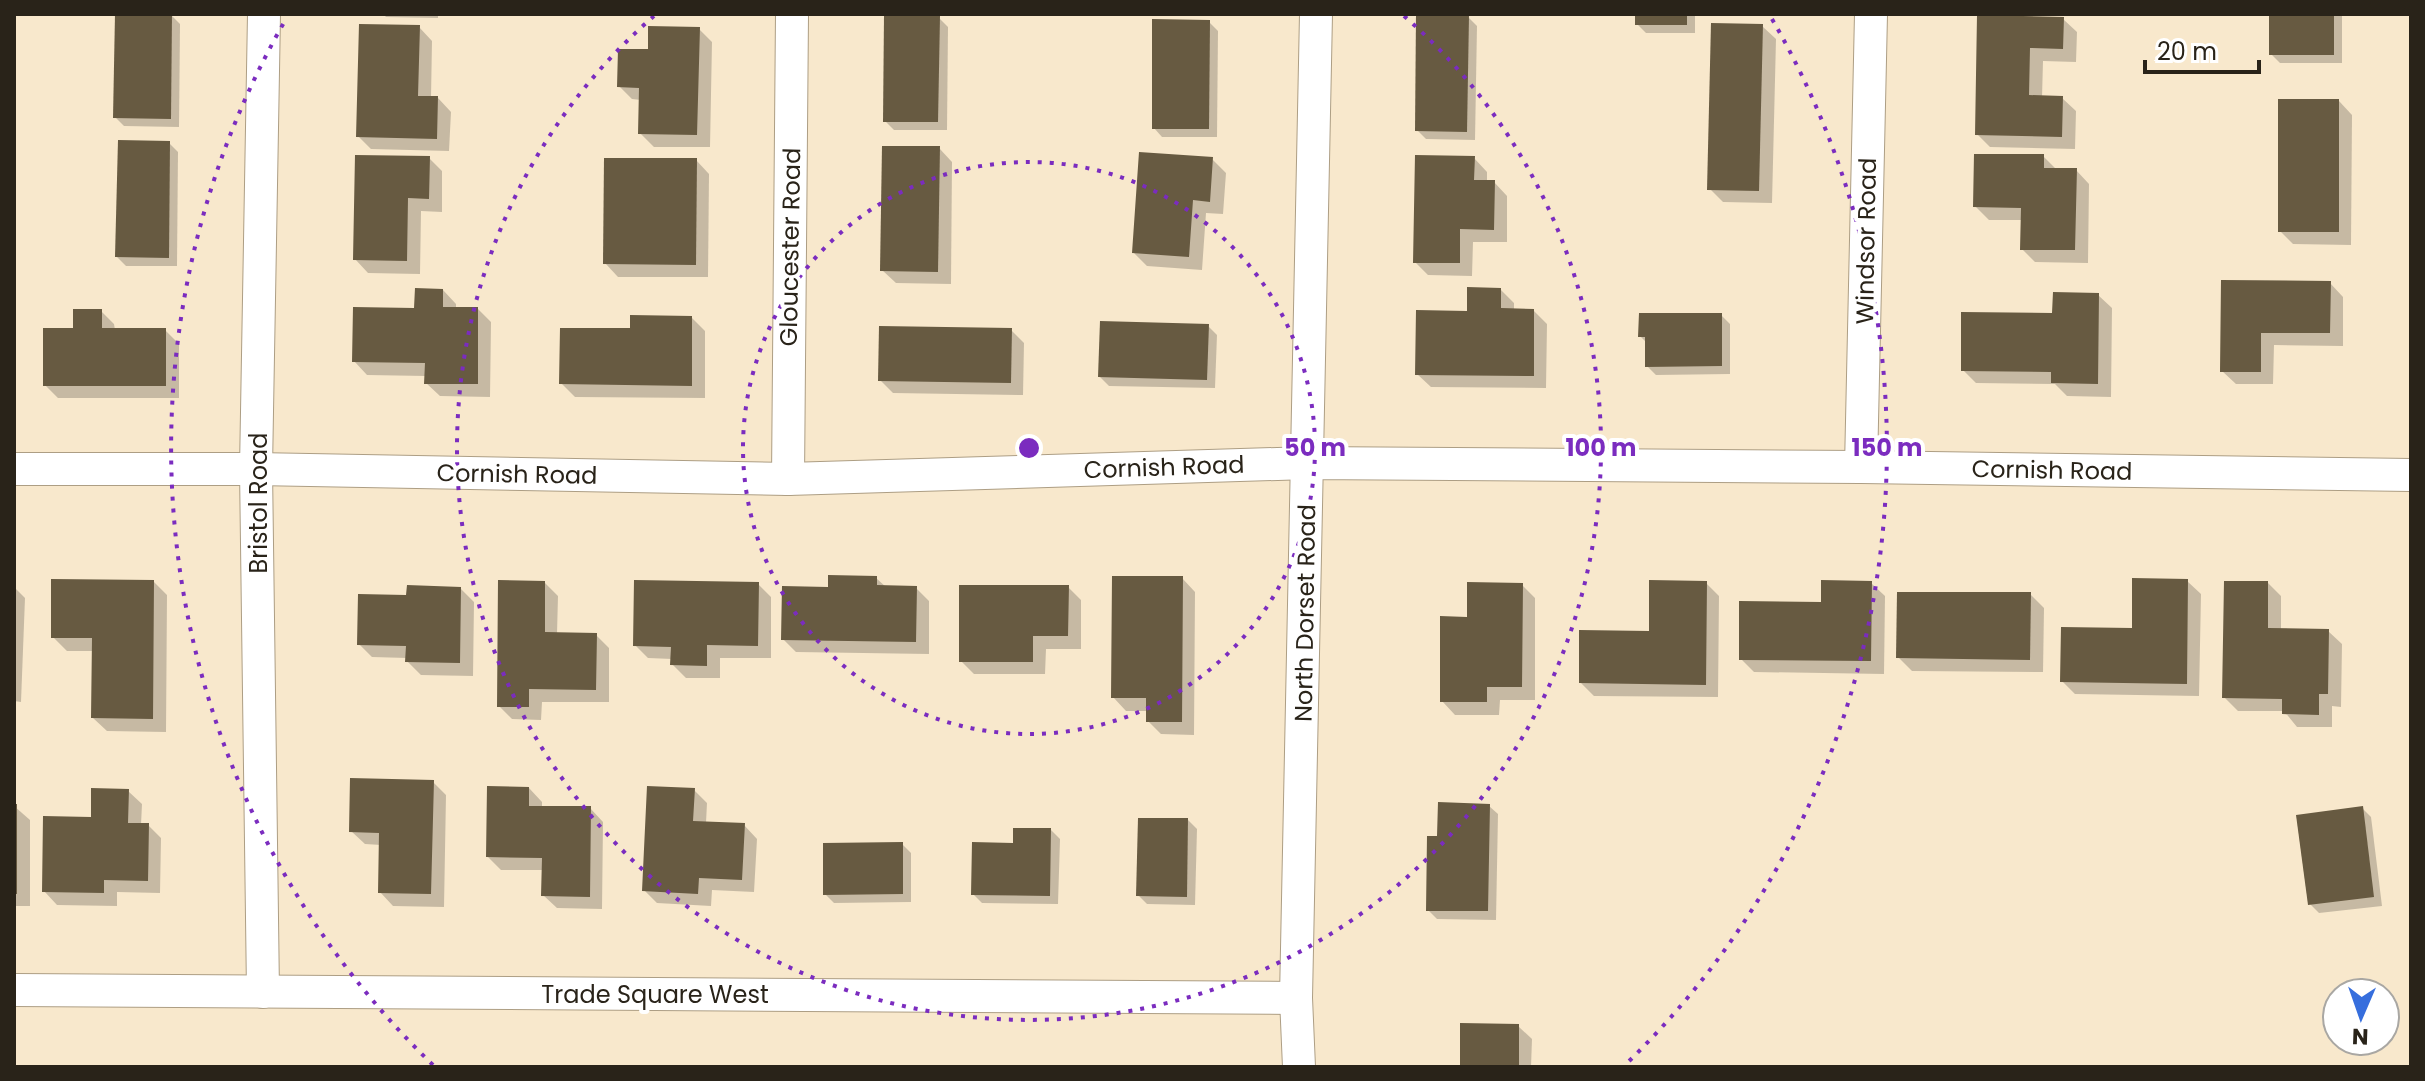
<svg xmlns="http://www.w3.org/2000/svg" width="2425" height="1081" font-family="Poppins,sans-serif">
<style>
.shadow{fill:#0003}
.building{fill:#675a41}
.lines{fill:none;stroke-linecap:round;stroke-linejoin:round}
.street-casing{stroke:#ad9e84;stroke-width:34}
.street{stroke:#fff;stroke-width:32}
.ring{fill:none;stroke:#7b2cbf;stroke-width:4;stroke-dasharray:4 8}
.labels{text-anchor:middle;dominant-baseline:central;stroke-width:8;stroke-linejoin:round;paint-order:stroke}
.street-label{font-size:24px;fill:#292319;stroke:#fff}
.centre{fill:#7b2cbf;stroke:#fff;stroke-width:4}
.ring-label{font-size:24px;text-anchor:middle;font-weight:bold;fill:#7b2cbf;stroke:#fff;stroke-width:8;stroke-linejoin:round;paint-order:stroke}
</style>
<rect width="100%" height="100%" fill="#f8e8cc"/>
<g class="shadow">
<polygon points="383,14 438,14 438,18 386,17"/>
<polygon points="657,14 711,14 711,15"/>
<polygon points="1637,14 1695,14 1695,33 1646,33 1637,24"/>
<polygon points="2271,14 2342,14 2342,63 2280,63 2271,54"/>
<polygon points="171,15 180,24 179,127 124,126 115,117"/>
<polygon points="1468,17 1477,26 1475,140 1426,139 1417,130"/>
<polygon points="1979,17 2063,19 2077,32 2076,62 2043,61 2042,98 2062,98 2076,111 2075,149 1990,147 1977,134"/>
<polygon points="939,18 948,27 947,130 894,130 885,121"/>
<polygon points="1209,22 1218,31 1217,137 1162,137 1154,128"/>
<polygon points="1762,26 1776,39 1772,203 1723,202 1710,189"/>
<polygon points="419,27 432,41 431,98 438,98 451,112 449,151 371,149 358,136"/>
<polygon points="699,29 712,42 710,147 654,147 640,133 641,100 632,99 619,86 650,51"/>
<polygon points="2339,101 2352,115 2351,245 2293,244 2280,231"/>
<polygon points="169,143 178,152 177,266 126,266 117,257"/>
<polygon points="939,148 952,162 951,284 896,283 882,270"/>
<polygon points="2043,156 2057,170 2076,170 2089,184 2088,263 2035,262 2022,249 2022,220 1989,220 1975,206"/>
<polygon points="429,158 442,171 442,212 421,211 420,274 368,273 355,259"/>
<polygon points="1474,158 1487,172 1487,182 1494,182 1507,196 1507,242 1473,242 1472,276 1428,275 1415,262"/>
<polygon points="1212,159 1226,173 1223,214 1206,213 1202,270 1147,266 1134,253"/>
<polygon points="696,160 709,174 708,277 618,277 605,263"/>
<polygon points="2223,282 2330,283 2343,297 2343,346 2274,345 2273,384 2236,384 2222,371"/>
<polygon points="443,290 456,304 456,309 478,309 491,322 490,397 440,396 426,383 426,376 367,375 354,361"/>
<polygon points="1501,290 1514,303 1514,311 1534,311 1547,324 1546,388 1431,387 1417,374 1469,313"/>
<polygon points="2098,295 2112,308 2111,397 2067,396 2055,384 1976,383 1963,370 2054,315"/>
<polygon points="101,311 114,324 115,330 165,330 179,344 179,398 58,398 45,385 75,330"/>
<polygon points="1721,315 1730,324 1730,374 1656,375 1647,366 1647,343 1640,336"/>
<polygon points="692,318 705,331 705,398 575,397 561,383 632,330"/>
<polygon points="1208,326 1217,335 1215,388 1109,386 1100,377"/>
<polygon points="1011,330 1024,343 1023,395 893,393 880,380"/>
<polygon points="876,578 886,587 916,588 929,601 929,654 796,652 783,639 830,589"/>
<polygon points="1182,578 1195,592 1194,735 1161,734 1148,721 1148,711 1126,711 1113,697"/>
<polygon points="2187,581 2201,594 2199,696 2075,694 2062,681 2134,630"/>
<polygon points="154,582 167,595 166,732 107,731 93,718 94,651 67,651 53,637"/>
<polygon points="545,583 558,596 557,634 596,635 609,648 609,702 542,702 541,720 512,719 499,706"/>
<polygon points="1706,583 1719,596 1718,697 1594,696 1581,683 1651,633"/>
<polygon points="1871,583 1885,596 1884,674 1754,672 1741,659"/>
<polygon points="2268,583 2281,596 2281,630 2328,631 2342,644 2341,707 2332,706 2332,727 2297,727 2284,711 2238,711 2224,697"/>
<polygon points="758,584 771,597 771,658 720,658 720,678 686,678 672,664 672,659 648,658 635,645"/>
<polygon points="1522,585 1535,598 1535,700 1500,700 1499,715 1455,715 1442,701 1468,619"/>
<polygon points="14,587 25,598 21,702 14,701"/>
<polygon points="1068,587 1081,600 1081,649 1046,649 1045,674 974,674 961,661"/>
<polygon points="460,588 474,602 473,676 421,675 407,661 407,658 372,657 359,644 408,597"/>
<polygon points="2030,594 2044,608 2043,672 1912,671 1898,657"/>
<polygon points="433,782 446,795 444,907 393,906 380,892 381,845 365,844 351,831"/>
<polygon points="529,788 542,802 542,808 590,808 603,822 602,909 557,908 543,895 544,870 501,870 488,857"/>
<polygon points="694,790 707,803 706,823 744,825 757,839 754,892 712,890 711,906 657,903 644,890"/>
<polygon points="128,791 142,804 141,825 148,825 161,838 160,893 117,892 117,906 57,905 44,891 93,819"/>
<polygon points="14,806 30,820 30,906 14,906"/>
<polygon points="1489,806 1498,814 1496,920 1437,919 1428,910"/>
<polygon points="2362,808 2371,817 2382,906 2319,913 2310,904"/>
<polygon points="1188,820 1197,829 1195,905 1147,904 1138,895"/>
<polygon points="1051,830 1060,839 1058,904 982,903 973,894 1015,846"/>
<polygon points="902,844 911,853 911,902 834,903 825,894"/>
<polygon points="1518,1026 1532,1039 1531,1067 1462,1067"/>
</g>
<g class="building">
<polygon points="115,14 172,14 171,119 113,118"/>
<polygon points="1416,14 1469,15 1467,132 1415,131"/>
<rect x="1635" y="14" width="52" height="11"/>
<rect x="2269" y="14" width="65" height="41"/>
<polygon points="884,15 940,16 938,122 883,122"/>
<polygon points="1977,15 2064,17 2063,49 2030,48 2029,95 2063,96 2062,137 1975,135"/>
<polygon points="1152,19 1210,20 1209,129 1152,129"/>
<polygon points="1711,23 1763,24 1759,191 1707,190"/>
<polygon points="359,24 420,25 418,96 438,96 437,139 356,137"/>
<polygon points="648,26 700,27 697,135 638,134 639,88 617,87 618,49 648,49"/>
<rect x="2278" y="99" width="61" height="133"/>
<polygon points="118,140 170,141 169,258 115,257"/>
<polygon points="882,146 940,146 938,272 880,271"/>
<polygon points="1139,152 1213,157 1210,202 1193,200 1189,257 1132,253"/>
<polygon points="1974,154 2044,154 2044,168 2077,168 2075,250 2020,250 2021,208 1973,207"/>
<polygon points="355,155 430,156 429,199 408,198 407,261 353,260"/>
<polygon points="1415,155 1475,156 1474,180 1495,180 1494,230 1460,229 1460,263 1413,263"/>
<polygon points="604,158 697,158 696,265 603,264"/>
<polygon points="2221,280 2331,281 2330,333 2261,333 2261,372 2220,372"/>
<polygon points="1467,287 1501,288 1501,308 1534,309 1534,376 1415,375 1416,310 1467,311"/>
<polygon points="415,288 443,289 443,307 478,307 478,384 424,384 425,363 352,362 353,307 414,308"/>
<polygon points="2053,292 2099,293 2098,384 2051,383 2051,372 1961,371 1961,312 2052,313"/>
<polygon points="73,309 102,309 102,328 166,328 166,386 43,386 43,328 73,328"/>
<polygon points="1639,313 1722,313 1722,366 1645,367 1645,337 1638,337"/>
<polygon points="630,315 692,316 692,386 559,384 560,328 630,328"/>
<polygon points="1100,321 1209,324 1207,380 1098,377"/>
<polygon points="879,326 1012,328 1011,383 878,381"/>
<polygon points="828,575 877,576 877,585 917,586 916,642 781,640 782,586 828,587"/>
<polygon points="1112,576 1183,576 1182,722 1146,722 1146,698 1111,698"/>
<polygon points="2132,578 2188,579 2187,684 2060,682 2061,627 2132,628"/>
<polygon points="51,579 154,580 153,719 91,718 92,638 51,638"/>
<polygon points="498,580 545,581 545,632 597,633 596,690 529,689 529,707 497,707"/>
<polygon points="634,580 759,582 758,646 707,645 707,666 670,665 671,647 633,646"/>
<polygon points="1649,580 1707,581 1706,685 1579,683 1579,630 1649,631"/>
<polygon points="1821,580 1872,581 1871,661 1739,660 1739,601 1821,602"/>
<polygon points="2224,581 2268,581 2268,628 2329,629 2328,694 2319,694 2319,715 2282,714 2282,699 2222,698"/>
<polygon points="1467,582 1523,583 1522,687 1487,687 1487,702 1440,702 1440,616 1467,617"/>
<polygon points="407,585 461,587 460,663 405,662 406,646 357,645 358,594 406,595"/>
<polygon points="959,585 1069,585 1068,636 1033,636 1033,662 959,662"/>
<polygon points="1897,592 2031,592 2030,660 1896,658"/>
<polygon points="350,778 434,780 431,894 378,893 379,833 349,832"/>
<polygon points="487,786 529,787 529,806 591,806 590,897 541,896 542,858 486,857"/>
<polygon points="647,786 695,788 693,821 745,823 742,880 699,878 698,894 642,891"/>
<polygon points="91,788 129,789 128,823 149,823 148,881 104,880 104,893 42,892 43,816 91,817"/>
<polygon points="1438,802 1490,804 1488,911 1426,911 1427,836 1437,836"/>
<rect x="14" y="804" width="3" height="90"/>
<polygon points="2363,806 2374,897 2308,905 2296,815"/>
<polygon points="1138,818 1188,818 1187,897 1136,896"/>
<polygon points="1013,828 1051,828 1050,896 971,895 972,842 1013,843"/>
<polygon points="903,842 903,894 823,895 823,843"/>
<polygon points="1460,1023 1519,1024 1519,1067 1460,1067"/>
</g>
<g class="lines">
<defs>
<g id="street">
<polyline points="1861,467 1871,14"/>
<polyline points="14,469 256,469 788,479 1308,463 1861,467 2411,475"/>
<polyline points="788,479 792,14"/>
<polyline points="14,990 1296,998"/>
<polyline points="263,992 256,469 264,14"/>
<polyline points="1299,1067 1296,998 1316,14"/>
</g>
</defs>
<use href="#street" class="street-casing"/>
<use href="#street" class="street"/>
</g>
<g class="ring">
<circle cx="1029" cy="448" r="286"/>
<path d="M1404 16A572 572 0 1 1 654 16"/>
<path d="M433 1065A858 858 0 0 1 286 19M1772 19A858 858 0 0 1 1625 1065"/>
</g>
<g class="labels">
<g class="street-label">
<text transform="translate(1866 241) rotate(-89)">Windsor Road</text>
<text transform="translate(790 247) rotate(-89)">Gloucester Road</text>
<text transform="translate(1164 467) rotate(-2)">Cornish Road</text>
<text transform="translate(2052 470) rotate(1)">Cornish Road</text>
<text transform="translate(517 474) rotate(1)">Cornish Road</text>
<text transform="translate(258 503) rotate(-90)">Bristol Road</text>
<text transform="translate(1305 613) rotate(-89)">North Dorset Road</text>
<text x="655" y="994">Trade Square West</text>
</g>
</g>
<circle cx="1029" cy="448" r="12" class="centre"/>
<g class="ring-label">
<text x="1315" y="456">50 m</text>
<text x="1601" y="456">100 m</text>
<text x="1887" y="456">150 m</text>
</g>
<rect width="2425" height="1081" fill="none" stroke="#292319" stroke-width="32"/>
<g transform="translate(2361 1017) rotate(182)"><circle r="38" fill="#ffffff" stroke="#a9a7a3" stroke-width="2"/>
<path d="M0-6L14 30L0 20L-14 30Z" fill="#366edd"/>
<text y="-12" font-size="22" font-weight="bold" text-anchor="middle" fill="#292319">N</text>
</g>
<path d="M2145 60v12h114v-12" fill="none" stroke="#292319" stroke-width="4"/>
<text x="2157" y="60" font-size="24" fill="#292319" stroke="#ffffff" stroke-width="6" paint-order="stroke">20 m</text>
</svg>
